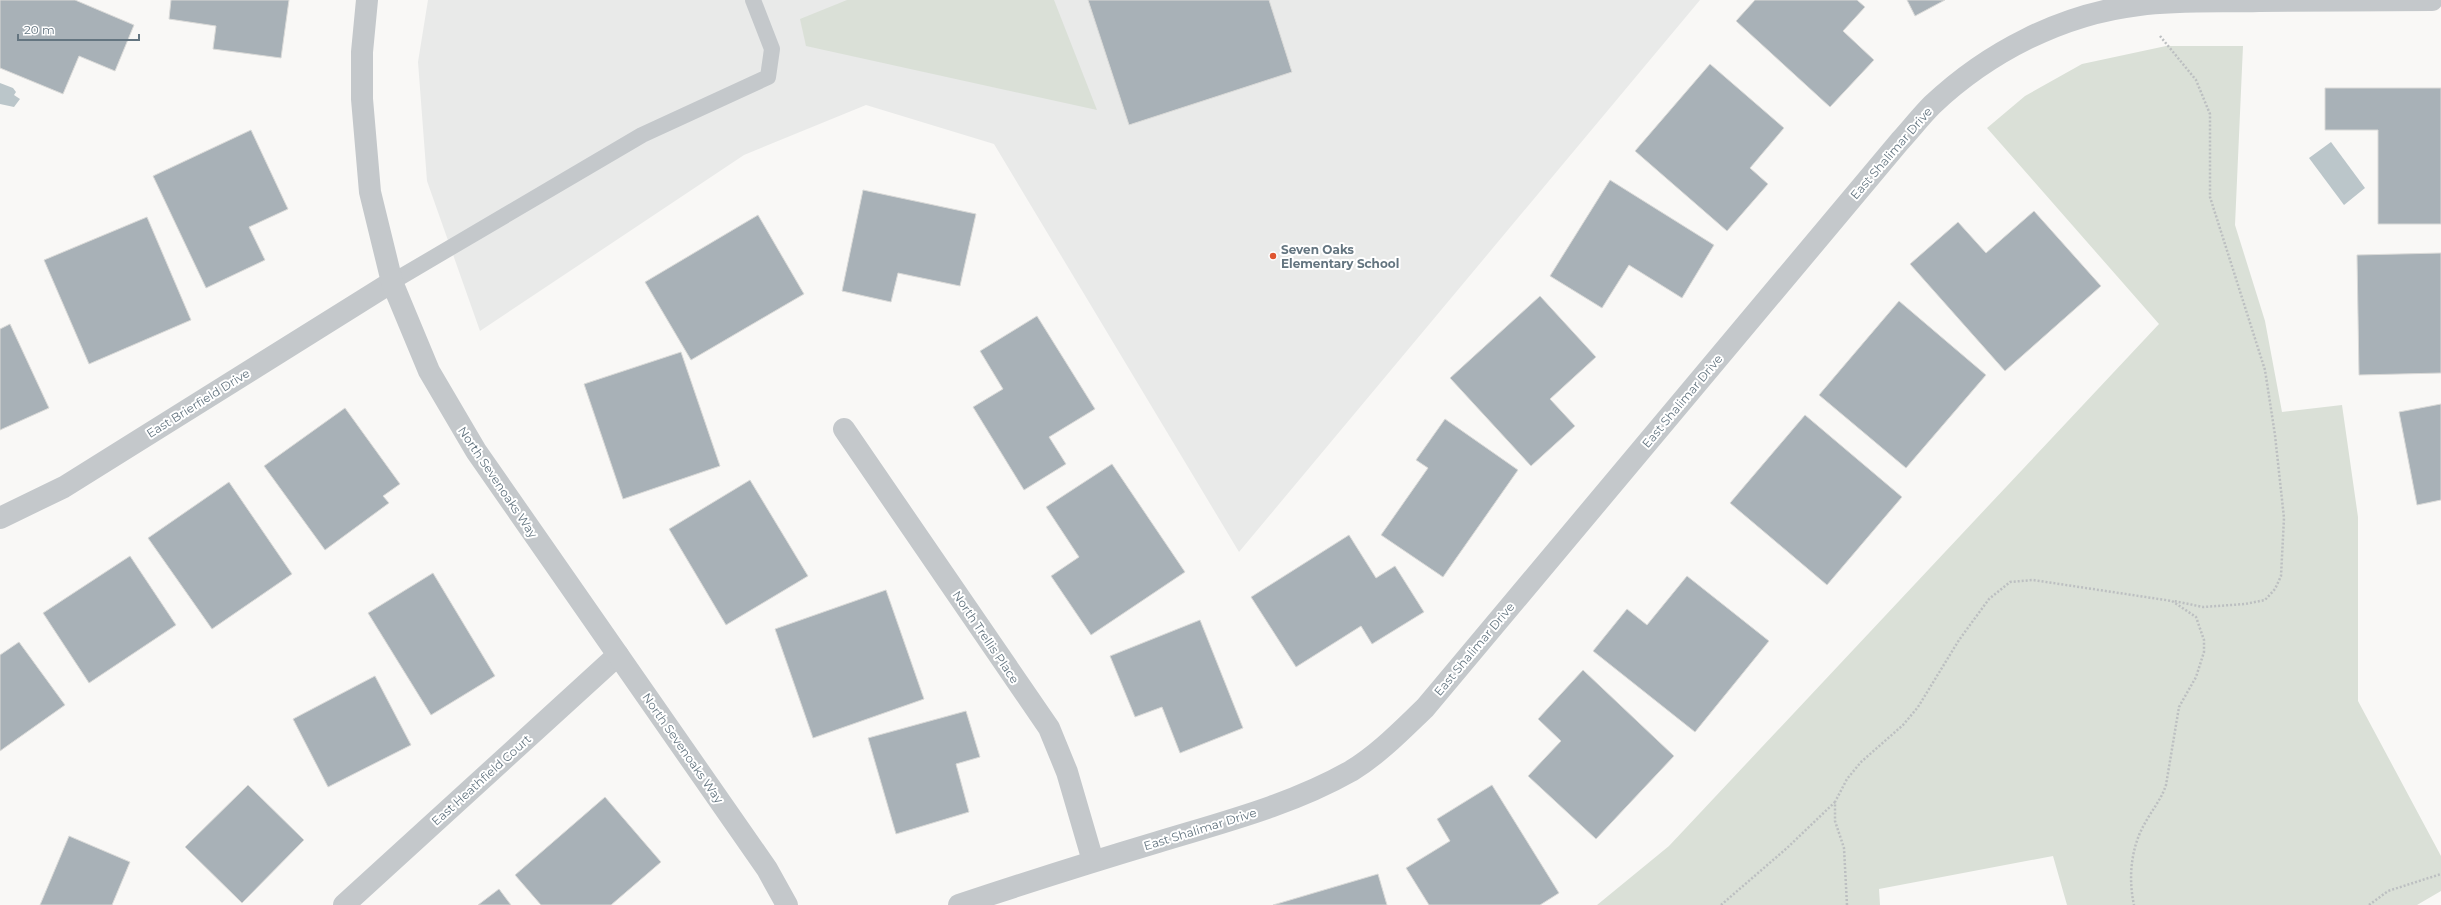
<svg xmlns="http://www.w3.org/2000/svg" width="2441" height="905" font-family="Montserrat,sans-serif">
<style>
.built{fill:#e9eae9}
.green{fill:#dae0d7}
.water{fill:#bbc6ca}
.building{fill:#a8b1b7;stroke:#dadad8}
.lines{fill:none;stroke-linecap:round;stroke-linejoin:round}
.path{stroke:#bcbfc1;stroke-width:2.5;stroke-dasharray:2 2;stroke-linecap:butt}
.service{stroke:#c4c8cb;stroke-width:16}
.minor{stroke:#c4c8cb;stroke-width:22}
.tertiary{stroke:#c4c8cb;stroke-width:22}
.poi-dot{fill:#df5530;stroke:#fff;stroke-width:1.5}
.labels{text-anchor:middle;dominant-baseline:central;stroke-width:4;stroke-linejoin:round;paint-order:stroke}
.street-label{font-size:12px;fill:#647580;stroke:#fff}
.poi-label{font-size:12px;font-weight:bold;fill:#647580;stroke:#fff;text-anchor:start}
</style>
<rect width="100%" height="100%" fill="#f9f8f6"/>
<polygon class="built" points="428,0 1700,0 1239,552 994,144 866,105 744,155 480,331 427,181 418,62"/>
<g class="green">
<polygon points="847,0 1054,0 1097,110 806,46 800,19"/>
<polygon points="2166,46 2243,46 2235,225 2265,321 2282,412 2342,405 2358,517 2358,701 2441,856 2441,891 2417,905 2067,905 2053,856 1879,889 1880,905 1597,905 1669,846 2159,324 1987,128 2025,96 2082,64"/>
</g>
<g class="water">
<polygon points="0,83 13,88 16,92 14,95 20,99 14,107 0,104"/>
<polygon points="2331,142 2365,188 2344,205 2309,158"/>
</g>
<g class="building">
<polygon points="0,0 75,0 134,25 115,71 79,56 63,94 0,68"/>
<polygon points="171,0 289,0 281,58 213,49 216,26 169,19"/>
<polygon points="1088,0 1269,0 1292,72 1129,125"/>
<polygon points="1755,0 1857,0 1865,7 1843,31 1874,60 1830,107 1736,21"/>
<polygon points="1907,0 1945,0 1915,16"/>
<polygon points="1710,64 1784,128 1750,168 1768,184 1727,231 1635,151"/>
<polygon points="2325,88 2441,88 2441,224 2378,224 2378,130 2325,130"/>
<polygon points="251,130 288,209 249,227 265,260 206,288 153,176"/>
<polygon points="1610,180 1714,245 1682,298 1629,265 1602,308 1550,276"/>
<polygon points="863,190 976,214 960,286 898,273 891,302 842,291"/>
<polygon points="2034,211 2101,286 2005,371 1910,264 1958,222 1986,253"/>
<polygon points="758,215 804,294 691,360 645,282"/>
<polygon points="147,217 191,320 89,364 44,260"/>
<polygon points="2441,253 2441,373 2359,375 2357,255"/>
<polygon points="1540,296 1596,357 1550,399 1575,426 1531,466 1450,378"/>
<polygon points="1899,301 1986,375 1906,468 1819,395"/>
<polygon points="1037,316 1095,409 1049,437 1066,464 1024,490 973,407 1003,389 980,351"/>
<polygon points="10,324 49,408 0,430 0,329"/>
<polygon points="681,352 720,466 623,499 584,384"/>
<polygon points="2441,404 2441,500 2417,505 2399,412"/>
<polygon points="345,408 400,484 383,496 389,503 325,550 264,466"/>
<polygon points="1805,415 1902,497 1827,585 1730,503"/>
<polygon points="1445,419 1518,470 1443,577 1381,535 1428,468 1416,460"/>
<polygon points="1112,464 1185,572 1091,635 1051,576 1079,557 1046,507"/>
<polygon points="750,480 808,576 726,625 669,529"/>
<polygon points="229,482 292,574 212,629 148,538"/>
<polygon points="1349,535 1376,578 1395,566 1424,612 1372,644 1361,626 1296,667 1251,597"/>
<polygon points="130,556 176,625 89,683 43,613"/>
<polygon points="433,573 495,676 431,715 368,613"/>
<polygon points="1687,576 1769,641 1695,732 1593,651 1627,609 1647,625"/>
<polygon points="886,590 924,699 813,738 775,629"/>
<polygon points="1200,620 1243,728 1180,753 1162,707 1135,717 1110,656"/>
<polygon points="19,642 65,705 0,751 0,655"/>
<polygon points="1583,670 1674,756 1596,839 1528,776 1561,741 1538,719"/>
<polygon points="375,676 411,745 328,787 293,719"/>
<polygon points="966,711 980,757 956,764 969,812 896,834 868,738"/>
<polygon points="248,785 304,840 242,903 185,847"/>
<polygon points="1492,785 1559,893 1540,905 1429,905 1406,868 1450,841 1437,819"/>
<polygon points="605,797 661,862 611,905 541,905 515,875"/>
<polygon points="69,836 130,862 112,905 40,905"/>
<polygon points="1378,874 1387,905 1273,905"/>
<polygon points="499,889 511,905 478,905"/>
</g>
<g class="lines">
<g class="path">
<polyline points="2160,36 2196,80 2210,114 2210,197 2265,370 2275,435 2284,518 2281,576 2275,589 2265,600 2245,604 2203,607 2174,601"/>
<polyline points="1721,905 1787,848 1835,802"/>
<path d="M1847,905l-3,-57 -9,-27v-19l12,-23 14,-17 42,-37 15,-18 41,-67 30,-41 21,-17 23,-2 139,21 24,16 8,23v12l-8,25 -17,30 -13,78c-5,15 -14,25 -21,38 -14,24 -17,55 -11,82"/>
<polyline points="2369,905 2388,891 2441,874"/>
</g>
<polyline class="service" points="392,282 642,135 768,77 772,49 753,0"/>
<g class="minor">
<polyline points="844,429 1049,728 1067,772 1093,861"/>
<polyline points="0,518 64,487 392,282"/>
<polyline points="344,905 618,655"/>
<path d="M959,905c66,-22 132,-43 199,-63 66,-20 133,-37 193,-71 28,-17 51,-41 74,-63l475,-567c11,-12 21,-25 32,-36 56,-53 130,-91 207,-100 39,-5 80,-3 120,-4 58,0 115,-1 173,-1"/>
</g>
<polyline class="tertiary" points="367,0 362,52 362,99 370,192 392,282 429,371 476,451 767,869 787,905"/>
</g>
<circle class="poi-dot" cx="1273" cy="256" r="4"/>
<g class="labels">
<g class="street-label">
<text transform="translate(1891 153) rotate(-49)">East Shalimar Drive</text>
<text transform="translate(1682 401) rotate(-50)">East Shalimar Drive</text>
<text transform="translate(198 403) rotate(-32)">East Brierfield Drive</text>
<text transform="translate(498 482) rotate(56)">North Sevenoaks Way</text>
<text transform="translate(986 637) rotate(56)">North Trellis Place</text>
<text transform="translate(1474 649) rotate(-50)">East Shalimar Drive</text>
<text transform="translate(683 748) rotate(55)">North Sevenoaks Way</text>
<text transform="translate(481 780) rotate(-42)">East Heathfield Court</text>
<text transform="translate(1200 829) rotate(-17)">East Shalimar Drive</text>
</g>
<g class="poi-label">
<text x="1281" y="249">Seven Oaks<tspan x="1281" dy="14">Elementary School</tspan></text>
</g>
</g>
<path d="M18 34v6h121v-6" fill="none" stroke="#647580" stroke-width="2"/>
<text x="24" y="34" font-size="12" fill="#647580" stroke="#ffffff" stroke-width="3" paint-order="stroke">20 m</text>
</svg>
